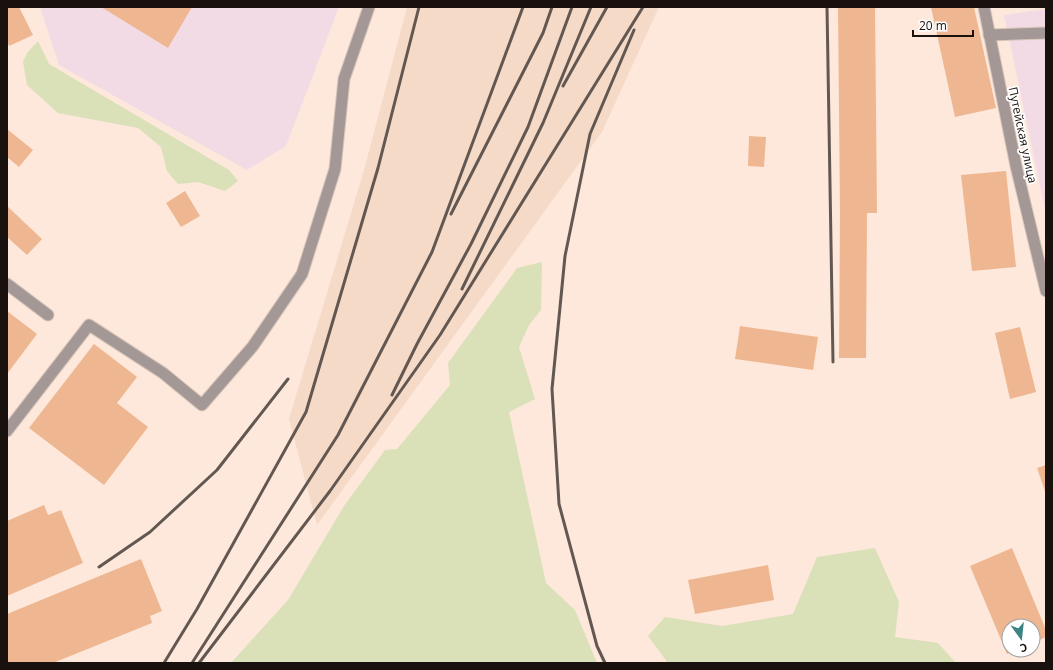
<svg xmlns="http://www.w3.org/2000/svg" width="1053" height="670" font-family="'Open Sans',sans-serif">
<style>
.built{fill:#f5dac8}
.industrial{fill:#f3dbe6}
.green{fill:#dae1b8}
.building{fill:#efb791}
.lines{fill:none;stroke-linecap:round;stroke-linejoin:round}
.service-casing{stroke:#d8c6ba;stroke-width:13}
.minor-casing{stroke:#d8c6ba;stroke-width:13}
.service{stroke:#a39896;stroke-width:11}
.minor{stroke:#a39896;stroke-width:11}
.rail{stroke:#635851;stroke-width:3}
.labels{text-anchor:middle;dominant-baseline:central;stroke-width:3.5;stroke-linejoin:round;paint-order:stroke}
.street-label{font-size:12px;fill:#18110d;stroke:#fff}
</style>
<rect width="100%" height="100%" fill="#fde8db"/>
<polygon class="built" points="407,7 659,7 602,132 317,525 289,419 364,170"/>
<g class="industrial">
<polygon points="40,7 339,7 286,146 247,170 59,65"/>
<polygon points="1046,9 1046,214 1004,15"/>
</g>
<g class="green">
<polygon points="38,41 49,64 229,170 238,181 225,191 198,182 178,184 167,171 161,147 138,128 58,113 27,85 23,62 27,53"/>
<polygon points="542,262 541,310 529,325 519,347 535,399 509,412 546,583 575,610 597,663 231,663 288,600 344,506 385,450 397,449 450,385 448,363 517,268"/>
<polygon points="875,548 899,602 895,637 938,643 956,663 668,663 648,636 665,617 722,626 793,614 817,557"/>
</g>
<g class="building">
<polygon points="7,7 19,7 33,35 9,46 7,41"/>
<polygon points="101,7 192,7 168,48"/>
<polygon points="838,7 875,7 877,213 867,213 866,358 839,358 840,214"/>
<polygon points="931,7 974,7 996,108 955,117"/>
<polygon points="7,129 33,150 19,167 7,157"/>
<polygon points="749,136 766,137 764,167 748,166"/>
<polygon points="1006,171 1016,267 972,271 961,175"/>
<polygon points="185,191 200,216 181,227 166,203"/>
<polygon points="7,206 42,239 27,255 7,237"/>
<polygon points="7,311 37,334 7,374"/>
<polygon points="740,326 818,337 813,370 735,359"/>
<polygon points="1020,327 1036,392 1010,399 995,333"/>
<polygon points="94,344 137,377 117,403 148,427 104,485 29,428"/>
<polygon points="1046,465 1046,494 1037,468"/>
<polygon points="44,505 48,515 61,510 83,563 7,596 7,521"/>
<polygon points="1012,548 1046,630 1046,637 1033,643 1033,626 1009,626 1009,650 1016,650 1007,654 970,566"/>
<polygon points="141,559 162,611 150,616 152,623 53,663 7,663 7,614"/>
<polygon points="768,565 774,600 695,614 688,580"/>
</g>
<g class="lines">
<defs>
<g id="service">
<polyline points="989,35 1046,33"/>
<polyline points="7,284 48,315"/>
<polyline points="7,431 89,325 163,373 202,405 253,346 302,274 335,169 344,79 369,7"/>
</g>
<polyline id="minor" points="984,7 1016,166 1046,291"/>
</defs>
<use href="#service" class="service-casing"/>
<use href="#minor" class="minor-casing"/>
<use href="#service" class="service"/>
<use href="#minor" class="minor"/>
<g class="rail">
<polyline points="827,7 833,362"/>
<polyline points="563,86 607,7"/>
<polyline points="451,214 543,33 552,7"/>
<polyline points="462,289 543,123 591,7"/>
<polyline points="392,395 417,344 471,244 528,127 572,7"/>
<polyline points="99,567 150,532 217,470 288,379"/>
<polyline points="164,663 197,609 306,412 378,168 419,7"/>
<polyline points="192,663 338,435 432,252 523,7"/>
<polyline points="199,663 330,491 440,335 643,7"/>
<polyline points="605,663 597,646 559,504 552,389 565,256 590,134 634,30"/>
</g>
</g>
<g class="labels">
<g class="street-label">
<text transform="translate(1023 135) rotate(78)">Путейская улица</text>
</g>
</g>
<rect width="1053" height="670" fill="none" stroke="#18110d" stroke-width="16"/>
<g transform="translate(1021 638) rotate(165)"><circle r="19" fill="#ffffff" stroke="#a3a09e"/>
<path d="M0-3L7 15L0 10L-7 15Z" fill="#3c8483"/>
<text y="-6" font-size="11" font-weight="bold" text-anchor="middle" fill="#18110d">С</text>
</g>
<path d="M913 30v6h60v-6" fill="none" stroke="#18110d" stroke-width="2"/>
<text x="919" y="30" font-size="12" fill="#18110d" stroke="#ffffff" stroke-width="3" paint-order="stroke">20 m</text>
</svg>
